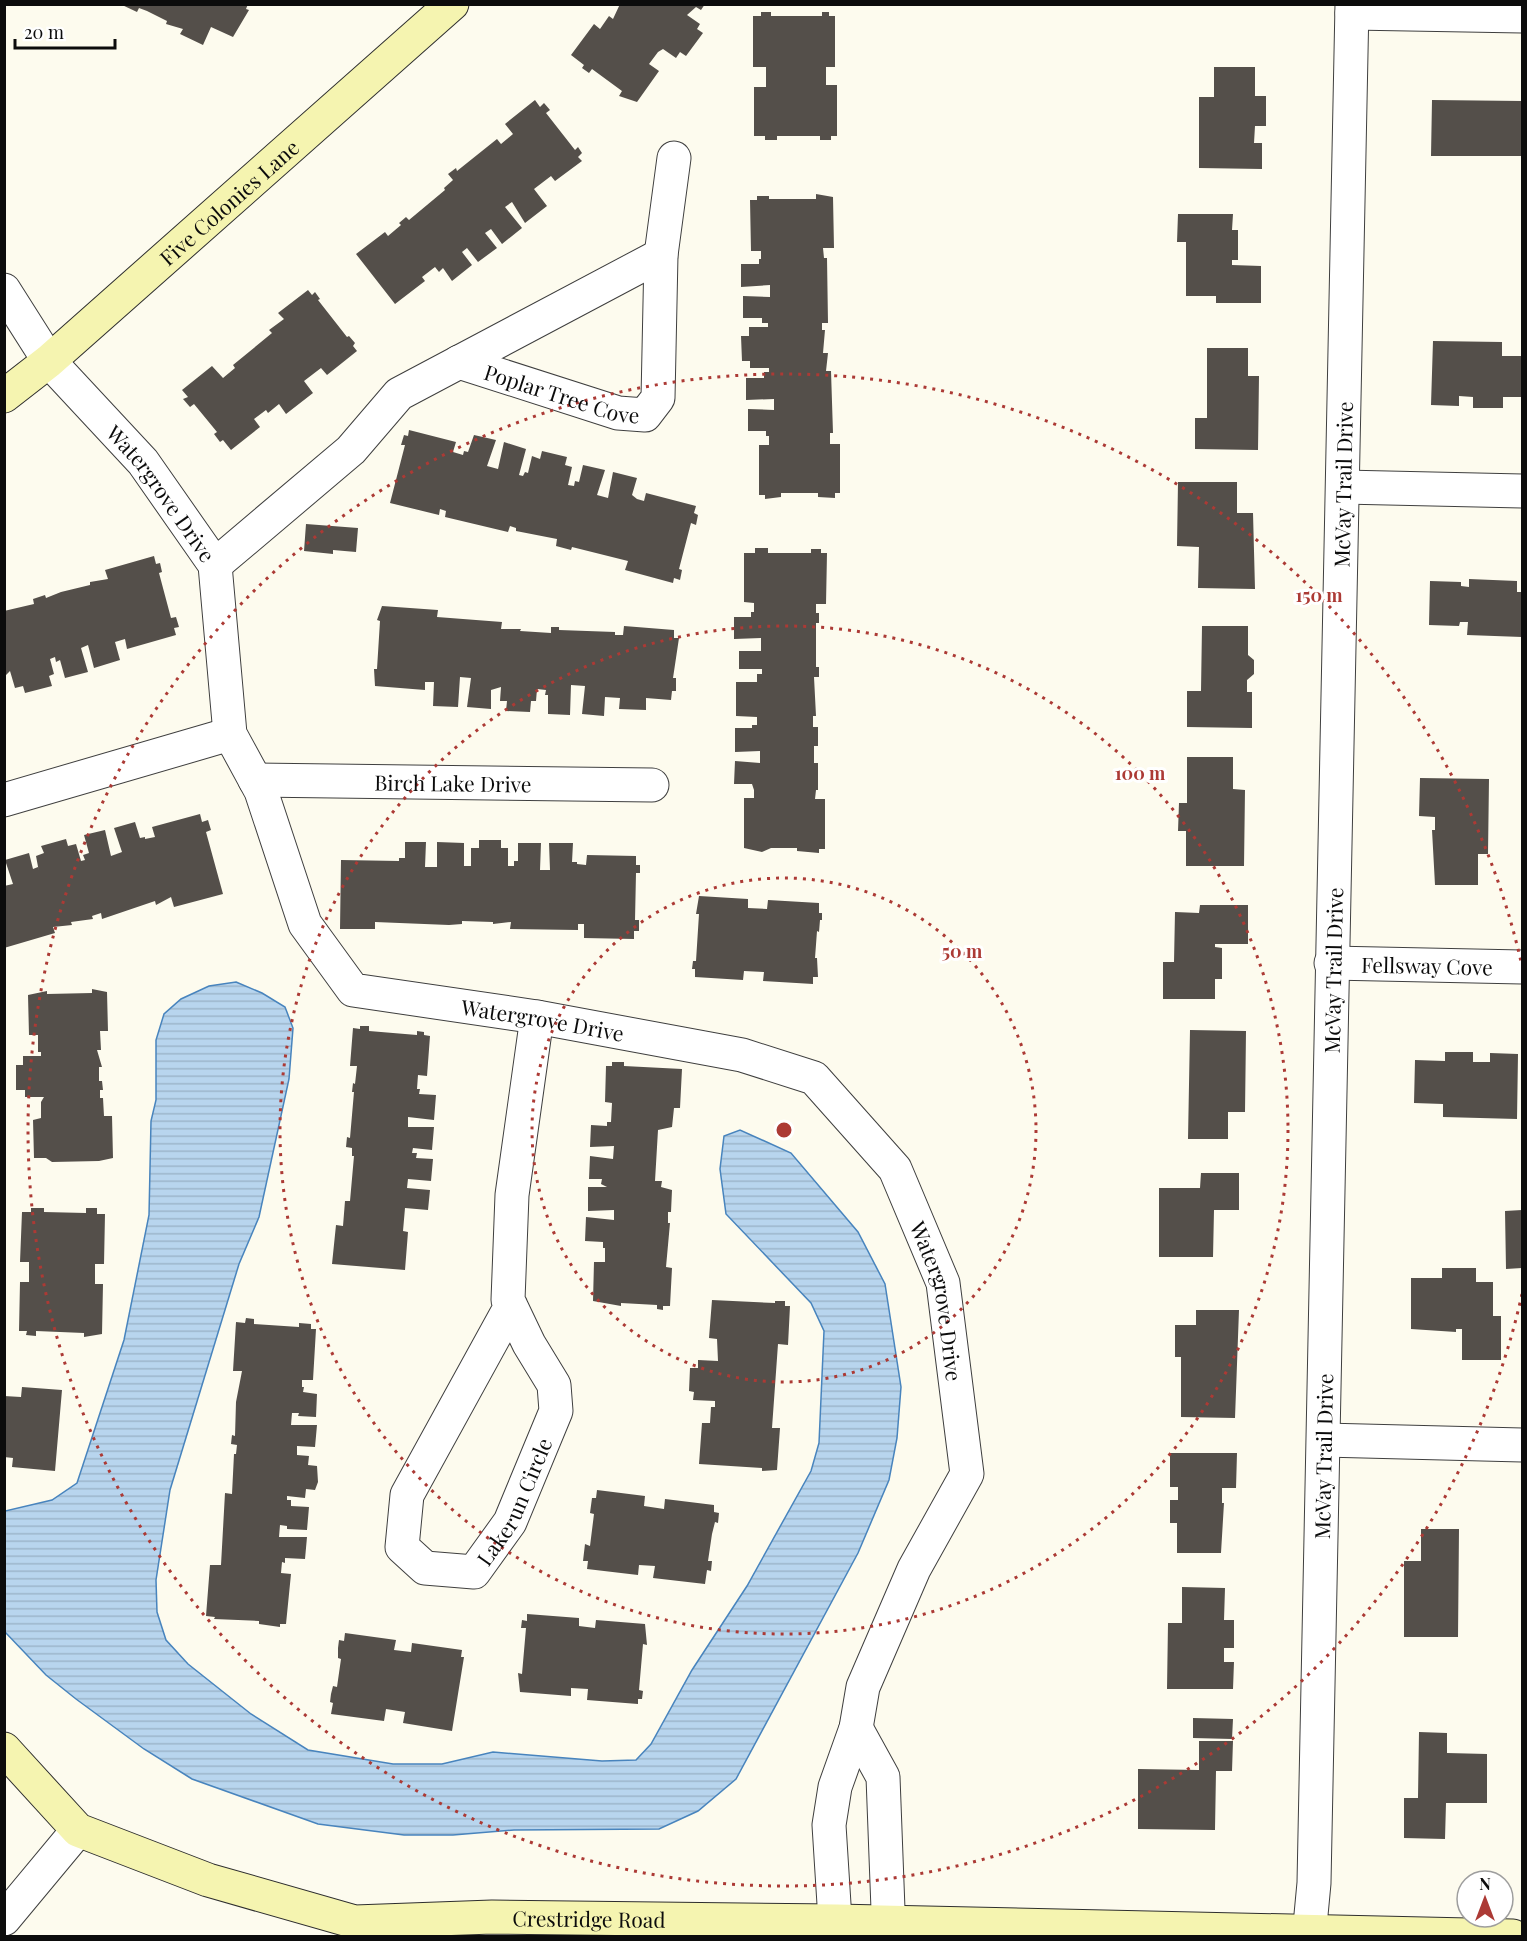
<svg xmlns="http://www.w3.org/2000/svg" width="1527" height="1941" font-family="'Playfair Display',serif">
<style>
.water{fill:url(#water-rules);stroke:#4884bd;stroke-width:1.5}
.building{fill:#544f4a}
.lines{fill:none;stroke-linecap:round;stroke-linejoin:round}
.street-casing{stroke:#3f3f3f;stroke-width:35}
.secondary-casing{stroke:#2e2e2e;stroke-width:35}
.street{stroke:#fff;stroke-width:33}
.secondary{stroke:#f5f4b0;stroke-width:33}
.ring{fill:none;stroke:#ac3a35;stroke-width:3;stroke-dasharray:3 6}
.labels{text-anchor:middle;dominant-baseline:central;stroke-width:6;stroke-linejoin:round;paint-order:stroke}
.street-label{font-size:21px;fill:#0c0c0c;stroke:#fff}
.centre{fill:#ac3a35;stroke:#fff;stroke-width:3}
.ring-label{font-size:18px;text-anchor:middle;font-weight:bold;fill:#ac3a35;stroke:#fff;stroke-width:6;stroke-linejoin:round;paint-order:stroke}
</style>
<defs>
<pattern id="water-rules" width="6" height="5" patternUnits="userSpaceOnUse" patternTransform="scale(1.5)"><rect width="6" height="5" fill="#b8d5ee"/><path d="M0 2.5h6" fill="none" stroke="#9db6cb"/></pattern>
</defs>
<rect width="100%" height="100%" fill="#fdfbee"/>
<path class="water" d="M236,982L262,993L285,1007L293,1028L289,1079L259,1217L239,1264L170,1490L156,1580L157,1612L166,1640L188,1664L251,1714L308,1750L393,1764H442L493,1752L602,1761L636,1760L651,1744L692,1670L747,1586L811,1471L819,1443L824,1331L811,1303L726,1214L720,1169L724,1136L740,1130L791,1153L858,1232L885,1284L901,1387L897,1438L889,1480L858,1553L736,1779L698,1811L659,1829L514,1830L453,1835H404L318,1824L192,1779L144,1749L76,1699L46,1675L5,1632V1511L52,1500L77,1483L124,1340L149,1215L151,1121L156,1100V1040L164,1014L181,999L209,986Z"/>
<path class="building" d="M120,4H248L246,9L249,10L233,37L211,27L203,45L180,34L183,29L166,24L167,21L147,11L139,8L137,12Z
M620,4H705L701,10L696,7L687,15L700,24L697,29L703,33L686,56L680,52L676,58L663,49L658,52L649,64L659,71L637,102L619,96L622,91L592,69L589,73L582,68L584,65L571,55L594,24L600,29L609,16L613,19Z
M761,12H771V16H822V12H829V16H835V67H826V85H837V136H831V140H820V136H777V140H765V136H754V87H766V67H753V16H761Z
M1214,67H1255V96H1266V126H1255L1254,143H1262V169L1199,168V97H1214Z
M535,100L540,107L544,103L550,110L546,113L575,150L578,147L582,153L578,157L582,161L555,181L551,176L534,189L547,206L525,223L512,202L505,207L522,228L502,244L491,229L485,233L497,248L478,262L467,248L462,252L472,265L452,281L443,268L439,272L435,267L422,277L425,281L395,304L356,254L385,232L388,236L401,225L399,223L406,217L409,220L445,190L444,188L453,180L448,174L456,168L457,171L497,139L501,144L513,134L505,124Z
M1432,100L1522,101V156H1431Z
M816,194L833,197L834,248H823L824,258H827L828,323H822V330H825L823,353H828L826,371H831L833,433H830V444H840V493H835V498L818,497V493H781V497L765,499V495H759V445H769V436H766V431H748V409L774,410V399L746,400V378H764V372H769V368H750V361H742L741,336H749V327H768V323H762V318H743V296L770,297V285L741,287V264H759V259H761V251H751L750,200H757V196H769V199H816Z
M1178,214H1233L1232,230H1238V260H1232V265L1261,266V303H1216V296H1186V242H1177Z
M308,290L312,295L315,292L320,299L318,300L347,337L349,336L355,343L353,346L357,351L327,375L321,368L304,381L313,393L286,414L279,404L268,413L266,410L254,419L260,427L231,450L223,440L220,442L214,434L217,432L194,404L190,407L183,399L188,397L182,390L212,366L223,378L235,368L233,365L272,333L269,330L284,319L278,313Z
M1433,341L1502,342V356H1522V397H1503V408H1473V397L1459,396V406L1431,405Z
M1207,348H1248V376H1259L1258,450L1195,449V418H1207Z
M409,430L456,442L453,452L463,455L464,451L468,452L474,435L496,440L487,466L498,469L504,442L526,449L519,475L523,476L525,472L528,473L532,456L540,459L542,451L567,457L565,465L572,467L568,485L574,486L575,481L579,482L583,465L605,470L597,495L608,498L613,472L637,478L632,495L637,499L644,501L646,493L696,506L694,513L698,515L696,525L691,523L679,569L682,570L680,580L674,578L673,583L625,570L628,561L572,547L571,550L556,546L557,539L516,531V528L510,526L508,532L445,517L446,511L440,509L439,515L390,503L405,445H401L404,435L408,436Z
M1178,482H1237V513H1253L1255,589L1198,588L1199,547L1177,546Z
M306,524L358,528L356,552L333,550V554L304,551Z
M755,548H768V553H811V549H821V553H827L826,604H816V613H819V623H816V667H819V677H814L816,716H813V727H818V746H814V763H818V790H816L815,799H825V849H819V853L797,851V848H771L762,852L744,848V798H754V790L752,784H734L735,761L760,763V751L735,752V728H752V725H757V717L736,716V682H757V674H762V669H739V651H761V638L734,639V617H751V612H754V603L744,602V553H755Z
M154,556L156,564L160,563L162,572L159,573L171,618L176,617L179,627L174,628L176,635L127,649L125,639L115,642L120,660L94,668L88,645L81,648L88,672L65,678L60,660L56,662L55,657L50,659L54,674L49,676L52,686L25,693L23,686L15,688L10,671L4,677V611L34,604L33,599L45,595L46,598L61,592L90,585V582L108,579L105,570Z
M1469,579L1517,581V592H1522V637L1467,635L1468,622H1460L1459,626L1429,625L1430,581L1461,582V586L1469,587Z
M382,606L438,610L437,617L502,622L501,629H521L520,631L551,633V627H559V630L615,632V635H623L624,626L674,630V638H679L673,678H676V691H672L671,700L646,698V710L619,709L620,698L605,697L604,716L582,714L585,686L571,685L570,715L548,714V695H545L546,690L537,689L536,701H531L530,712L506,711L507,701H500L501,687L491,690V709L467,707L471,678L460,677L458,707L433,706L434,682H425V690L375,686L374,669H377L380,621L377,620Z
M1202,626H1248V655L1254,660V674L1247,680V692H1252V728L1187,727V691H1201Z
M1187,757H1233V789L1245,790L1244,866H1186V831H1178L1179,803H1187Z
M1420,778L1489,779L1488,854H1478V885H1435L1432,830H1435V817L1419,816Z
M200,814L202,822L208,820L211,830L206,832L223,894L174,907L171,897L156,905L155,901L102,919L101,913L92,916L93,919L71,922L72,925L53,927L55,933L4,948V886L13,884L5,860L29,853L33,869L38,867L39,872L36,856L44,853L41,846L66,839L68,846L76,844L81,861L85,860L83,855L89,853L84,835L105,830L111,856L122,852L114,828L135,822L140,838L145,837V839L155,837L152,827Z
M479,840H501V848H508V866H514V861H518V843H541L540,870H550L549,843H573L572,862H577V864L586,865L587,855L636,856V865H640V873H636L635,920H639V931H634V939L584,938V924H578V930L510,929L511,922L493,924V922L462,921V924L449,925L375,922V929H340L341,860L399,861V858H405V842H426L425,867H437V842L464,843V866H471V848H479Z
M699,896L748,899V908L767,909L768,900L819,903V913H822V920H820L819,932L817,931L815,958H817L818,977H813V984L763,981L764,972L744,971L743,980L695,977V969H692L693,961H696L699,914H696Z
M1200,905H1248V944H1215V947L1222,948V979H1215V999H1163V962H1174L1175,912L1199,913Z
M92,989L107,992L108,1031H100L101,1050H97L102,1067H99V1081H102L103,1090H100V1098H103L104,1116H112L113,1158L99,1161L52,1162L46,1158H34L33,1120L41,1118V1102L44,1097H25V1090H16V1065H23V1056H41V1052H38V1035H29L28,995L47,991V994L92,993Z
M360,1026H369V1031L417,1035V1031L424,1032V1035L430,1036L427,1076L418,1075L417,1089H420L419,1094L436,1095L434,1120L408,1117V1127H434L432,1150L413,1148L412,1153H417L416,1158L433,1159L431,1181L408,1179L407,1188L430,1190L428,1210L405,1208L403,1231L408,1232L405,1270L332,1264L336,1225L343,1226L345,1201H350L354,1156H352V1148L346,1147L347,1137L350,1138L354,1092H352L353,1083L355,1084L357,1066H350L353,1028L360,1029Z
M1190,1030L1246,1031L1245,1112H1228V1139H1188Z
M1445,1052H1473V1062H1490V1053L1518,1054L1517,1119L1443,1117V1104L1414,1103L1415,1060L1445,1061Z
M612,1062H624V1066L682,1069L680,1108H674L672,1127L658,1130L655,1181H662L661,1187L672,1190L671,1212H668V1223H670L666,1267L672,1268L670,1306H663V1310L657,1309V1305L621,1303V1306L593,1301L594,1262H605V1248H603V1242L585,1241L586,1217L614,1220V1210L588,1211V1187H607L601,1184L602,1179H589L590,1156L613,1159L614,1146L590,1147L591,1125L607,1126V1122H611L612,1103L605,1102L606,1066H612Z
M1201,1173H1239V1210H1214L1213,1257H1159V1188H1200Z
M31,1208H44V1212L86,1213V1208H97V1214H105L104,1264H95V1284H103L102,1334L84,1337V1333L36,1331V1336L26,1335L27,1331H19L20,1282H29V1262H20L22,1212H31Z
M1522,1210V1268L1506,1269L1505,1211Z
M1442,1268H1476V1282H1493V1316H1501V1360H1462V1329H1456V1332L1411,1329V1278H1442Z
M712,1300L775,1303V1301H785V1306H790L788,1345L778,1344L772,1428H780L777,1470L762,1471V1468L699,1464L702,1423H710L711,1407H715V1401L693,1400L694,1392L689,1391L690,1368H698V1360L718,1361L717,1339L709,1338Z
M1196,1310H1239L1235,1418L1181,1417V1357H1175V1325H1196Z
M246,1318L254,1319V1324L299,1327V1323L311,1324V1329H316L313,1380H302V1387H304L303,1392L317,1394L316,1417L298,1416L299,1413H292L291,1425H317L315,1447L297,1446V1455L309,1456L308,1465L317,1466L318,1482L315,1490L306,1489L305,1498L287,1496V1500H291V1506L309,1507L307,1530L287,1529V1526L280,1525L279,1537H307L305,1559L285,1558V1563L282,1562L281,1573L291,1574L286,1624H280V1627L259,1624V1621L214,1619L215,1617L206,1616L210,1565H221L225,1493L232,1494L234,1454H236L237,1445L231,1444L232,1435L235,1436L236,1402L242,1371H233L236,1322L245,1323Z
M22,1387L62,1390L55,1471L12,1467L13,1458L4,1457V1396L21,1397Z
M1170,1453H1237L1236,1488H1222V1503H1224L1221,1553H1177V1523H1170V1500H1178V1487H1170Z
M597,1490L645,1496L644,1506L664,1509L665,1499L714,1505V1512L719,1513L718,1523L715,1522L712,1534L708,1561H712L711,1571L707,1570L705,1584L653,1578L655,1566L639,1565L638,1575L587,1569L588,1561H583L585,1544L590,1546L594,1514L590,1513L592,1498H596Z
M1421,1529H1459L1458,1637H1404V1561H1421Z
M1182,1587L1225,1588L1224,1620H1234V1648H1224V1662H1234L1233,1689H1167L1168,1623H1182Z
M527,1614L579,1618V1626L595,1628L596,1620L645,1624L647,1645L643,1644L639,1690L643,1691L642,1699H638V1704L587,1700L588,1689L571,1688V1696L520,1692L518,1673L522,1674L526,1628H521L522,1620L527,1621Z
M345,1633L396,1640L394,1650L411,1652L412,1643L462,1650L461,1657H464L452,1731L403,1723L405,1712L386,1709L384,1721L331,1714L333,1703L330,1702L331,1694L333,1686L337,1687L341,1659L338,1658V1648L339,1640L344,1641Z
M1193,1718L1233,1719L1232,1739L1193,1738Z
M1419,1732L1447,1733V1753L1487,1754V1803H1446L1445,1839L1404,1838V1798H1418Z
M1199,1741H1233L1232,1771H1216L1215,1830L1138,1829V1769L1199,1770Z"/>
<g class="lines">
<g class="street-casing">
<g id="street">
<path d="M1352,13L1522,16"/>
<path id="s1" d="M4,290L49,361L143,462L215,565L230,734L261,791L305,924L353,990L537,1017L742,1055L814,1078L895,1169L943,1283L967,1474L914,1569L863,1687L856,1728L835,1787L829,1825L836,1936"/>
<path id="s2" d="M459,362L618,413L645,415L658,398L661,255L674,158"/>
<path d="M1343,487L1522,491"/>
<path d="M215,565L351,450L399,394L661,255"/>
<path id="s3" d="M255,780L652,785"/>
<path d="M4,800L230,734"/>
<path id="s4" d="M1331,963L1522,967"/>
<path id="s5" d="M511,1306L407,1495L402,1547L425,1568L474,1572L510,1522L556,1411L554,1385L529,1344L508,1300L512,1195L537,1017"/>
<path d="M1324,1440L1522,1445"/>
<path d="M856,1728L883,1777L889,1936"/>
<path d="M4,1919L78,1830"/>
<path id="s6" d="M1309,1936L1314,1883L1352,4"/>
</g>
</g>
<g class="secondary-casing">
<g id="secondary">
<path id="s7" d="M4,396L49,361L452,4"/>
<path id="s8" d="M4,1749L78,1830L208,1880L355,1922L492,1917L836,1921L1513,1936"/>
</g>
</g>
<use href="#street" class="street"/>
<use href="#secondary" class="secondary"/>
</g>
<g class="ring">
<circle cx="784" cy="1130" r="252"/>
<circle cx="784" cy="1130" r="504"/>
<path d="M1522 1294A756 756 0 1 1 1522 966"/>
</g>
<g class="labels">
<g class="street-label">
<text stroke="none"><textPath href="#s7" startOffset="297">Five Colonies Lane</textPath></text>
<text stroke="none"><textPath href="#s2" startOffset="108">Poplar Tree Cove</textPath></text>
<text stroke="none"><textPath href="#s6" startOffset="1452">McVay Trail Drive</textPath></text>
<text stroke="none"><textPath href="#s1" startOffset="258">Watergrove Drive</textPath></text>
<text stroke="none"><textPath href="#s3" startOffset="198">Birch Lake Drive</textPath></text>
<text stroke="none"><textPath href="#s4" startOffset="96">Fellsway Cove</textPath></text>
<text stroke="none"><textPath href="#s6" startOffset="966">McVay Trail Drive</textPath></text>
<text stroke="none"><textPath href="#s1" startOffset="996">Watergrove Drive</textPath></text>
<text stroke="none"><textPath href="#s1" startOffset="1536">Watergrove Drive</textPath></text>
<text stroke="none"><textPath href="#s6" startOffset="480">McVay Trail Drive</textPath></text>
<text stroke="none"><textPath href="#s5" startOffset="430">Lakerun Circle</textPath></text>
<text stroke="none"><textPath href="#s8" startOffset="636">Crestridge Road</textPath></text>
</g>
</g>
<circle cx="784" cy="1130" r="9" class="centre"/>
<g class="ring-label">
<text x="1319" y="602">150 m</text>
<text x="1140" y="780">100 m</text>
<text x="962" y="958">50 m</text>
</g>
<rect width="1527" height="1941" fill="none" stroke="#0c0c0c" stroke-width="12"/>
<g transform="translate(1485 1899)"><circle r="28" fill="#ffffff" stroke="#9e9e9e" stroke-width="1.5"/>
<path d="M0-4.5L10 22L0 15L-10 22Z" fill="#ac3a35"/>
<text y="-9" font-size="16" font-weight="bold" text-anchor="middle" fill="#0c0c0c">N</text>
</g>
<path d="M15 39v9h100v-9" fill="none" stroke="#0c0c0c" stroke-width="3"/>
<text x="24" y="39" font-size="18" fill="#0c0c0c" stroke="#ffffff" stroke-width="4.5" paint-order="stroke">20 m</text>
</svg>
